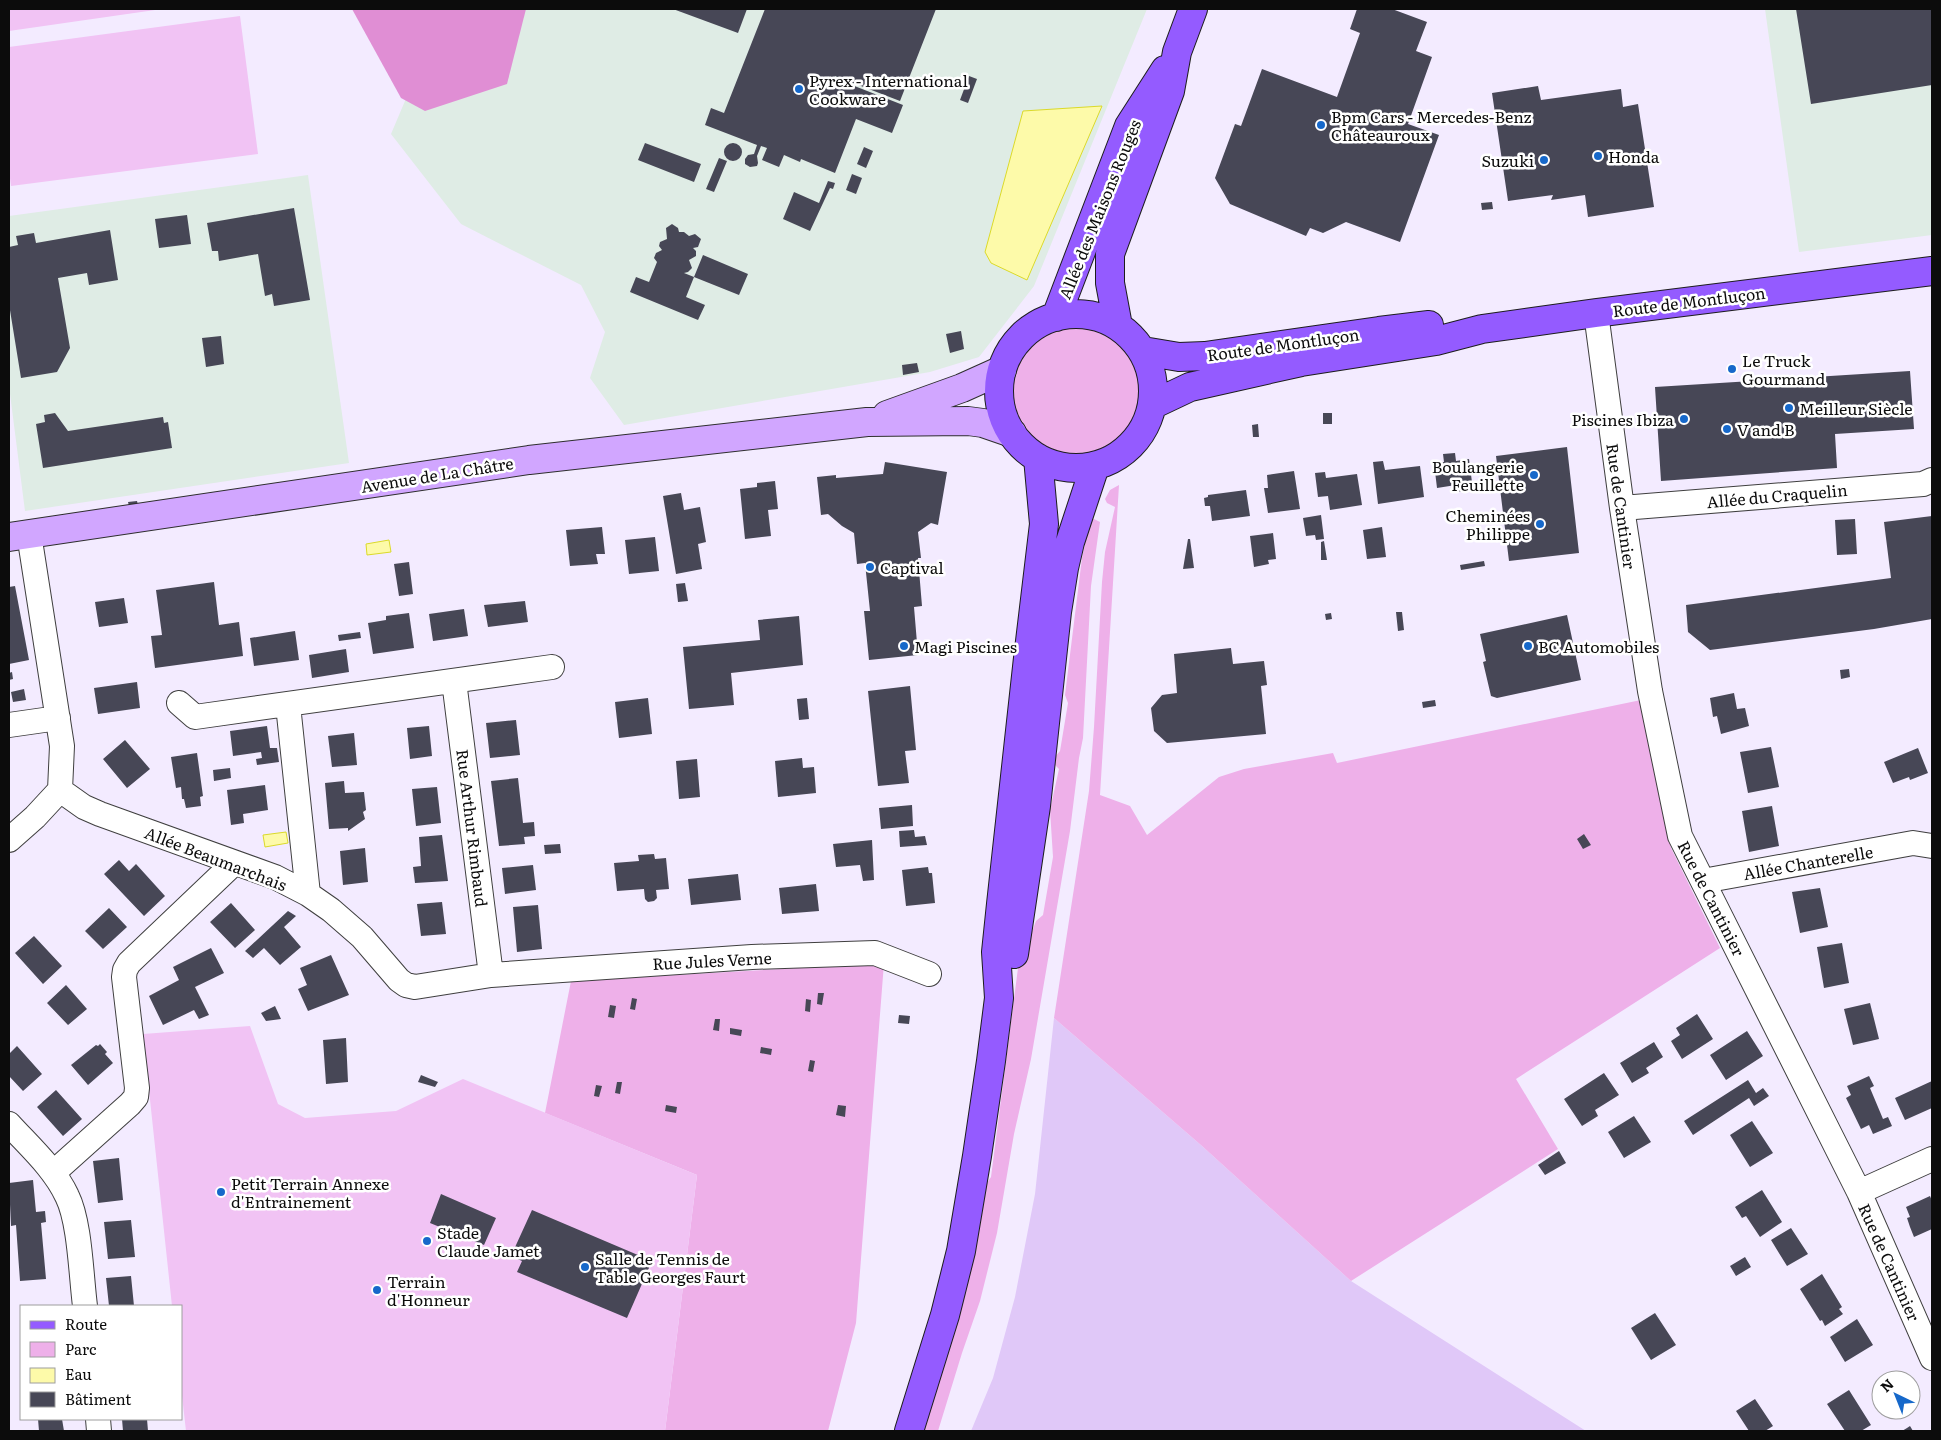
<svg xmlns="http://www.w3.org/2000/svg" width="1941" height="1440" font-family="Literata,serif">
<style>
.industrial{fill:#dfece5}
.farmland{fill:#e0c8f8}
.green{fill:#eeb0e9}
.forest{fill:#e08ed4}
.pitch{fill:#f1c3f4}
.water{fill:#fdfaa9;stroke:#dbda29}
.building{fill:#474756}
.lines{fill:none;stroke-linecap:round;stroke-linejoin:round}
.street-casing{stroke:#3f3f3f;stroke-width:26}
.secondary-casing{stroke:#2e2e2e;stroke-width:30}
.primary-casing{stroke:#1d1d1d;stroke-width:30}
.street{stroke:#fff;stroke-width:24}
.secondary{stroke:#d1a6ff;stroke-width:28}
.primary{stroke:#945bff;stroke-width:28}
.poi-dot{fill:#1668ca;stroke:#fff;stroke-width:2}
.labels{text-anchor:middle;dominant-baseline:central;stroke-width:5;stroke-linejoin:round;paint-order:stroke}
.poi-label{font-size:16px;fill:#0c0c0c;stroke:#fff;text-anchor:start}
.street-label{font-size:16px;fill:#0c0c0c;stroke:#fff}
</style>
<rect width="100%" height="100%" fill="#f3ebff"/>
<path class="industrial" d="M444,9H1147L1034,286L979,357L930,372L624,425L590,378L605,332L581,285L461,224L391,134Z
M1765,9H1932V235L1799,252Z
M308,175L349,463L25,511L9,386V216Z"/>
<path class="farmland" d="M1054,1018L1202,1146L1351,1281L1586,1431H971L993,1378L1015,1297L1035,1194Z"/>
<path class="green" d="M999 391a77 77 0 1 1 154 0a77 77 0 1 1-154 0Z
M1119,485L1100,795L1130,806L1147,835L1219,777L1244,769L1333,753L1337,763L1641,700L1671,848L1720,948L1516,1079L1558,1149L1351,1281L1202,1146L1054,1018L1089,791L1094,727L1102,582L1105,552L1115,507L1107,503L1105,499L1110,490Z
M1090,517L1100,522L1091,586L1083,738L1079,758L1070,831L1031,1059L1014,1134L997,1233L980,1301L962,1353L938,1431H921L958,1319L980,1226L987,1183L991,1177L1018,968L1036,921L1043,915L1053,857L1050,810L1059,769L1055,765V757L1060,751L1068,703L1065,695L1082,558Z
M884,963L856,1323L828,1431H665L697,1175L545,1113L571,981Z"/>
<path class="forest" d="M352,9H526L507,84L425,111L401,98Z"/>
<path class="pitch" d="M9,9H162L9,31Z
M240,16L258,154L11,186L9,171V47Z
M250,1026L278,1104L305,1118L396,1111L463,1079L697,1175L665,1431H186L181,1387V1306H172L143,1034Z"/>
<path class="water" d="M1102,106L1027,280L991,263L985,252L1023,111Z
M389,540L391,552L367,555L366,544Z
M286,832L288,843L265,847L263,835Z"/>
<path class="building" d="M673,9H747L738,33Z
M765,9H936L900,101L835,76L834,78L903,105L892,133L856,119L835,173L801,159L800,162L784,155L779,167L762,160L767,148L761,146L757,156L758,163L757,166L750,167L745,164V159L748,155L754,154L757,145L705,125L711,108L724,113Z
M1357,9H1392L1427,22L1416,51L1432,57L1408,124L1439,135L1400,242L1346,222L1323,233L1310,228L1306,236L1230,204L1215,178L1235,124L1241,126L1262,69L1337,97L1360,33L1350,29Z
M1796,9H1932V85L1811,104Z
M969,76L977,79L968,103L960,100Z
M1538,86L1541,100L1621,89L1623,107L1638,104L1654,207L1588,217L1585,195L1551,200L1553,195L1508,201L1492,93Z
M724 152a9 9 0 1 1 18 0a9 9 0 1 1-18 0Z
M645,143L701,164L694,182L638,160Z
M864,147L873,151L866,168L857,164Z
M719,158L727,161L714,192L706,189Z
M852,174L862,178L856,194L846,190Z
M828,181L835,183L833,189L830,188L810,231L783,219L794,192L819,203Z
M1492,202L1493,209L1482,210L1481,203Z
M294,208L310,300L274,306L272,294L265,296L258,254L219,261L218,251H212L207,223Z
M187,215L191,244L159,248L155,219Z
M672,224L678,228L679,232H684L689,236L695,234L701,239L698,247L693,248L696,251V256L689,260L692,268L688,272L684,273L694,277L686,297L705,305L698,320L630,292L636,277L649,282L657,262L654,258L656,253L662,250L659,246L660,242L667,239L666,228Z
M110,230L118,280L89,285L87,273L58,278L70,348L57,372L21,378L9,304V247L18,245L16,236L34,233L36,243Z
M703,255L748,274L739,295L694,277Z
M961,331L964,349L950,353L946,334Z
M221,336L224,364L206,367L202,338Z
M917,363L919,372L903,375L902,365Z
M1910,371L1914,429L1835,434L1837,468L1661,481L1655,387Z
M55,413L68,431L163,417L164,423L168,422L172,448L43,468L36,424L45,422L44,415Z
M1323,413H1332V424H1323Z
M1258,424L1259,437H1253L1252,425Z
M1567,447L1579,553L1509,561L1496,456Z
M1455,453L1456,461L1469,459L1473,490L1457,492L1456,485L1437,488L1434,463L1444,462L1443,454Z
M1383,461L1385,470L1420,466L1424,497L1378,504L1373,462Z
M885,462L947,472L938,525L931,523L918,532L921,558H918L922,606L914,607L918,655L869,660L864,611H870L865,563L857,564L854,533L842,526L828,514L821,515L817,477L836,475V478L883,474Z
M1294,471L1300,509L1268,513L1264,488H1268L1267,475Z
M1325,472L1326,478L1357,474L1362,505L1330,510L1328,496L1318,497L1315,473Z
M775,481L778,509L768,510L771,536L745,539L740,489L757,487V483Z
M1246,490L1250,516L1212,521L1210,506H1205L1204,498L1208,497V495Z
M681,493L684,510L700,507L706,542L698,544L702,569L676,574L663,496Z
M137,501L138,505L129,506L128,502Z
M1321,515L1324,539L1316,540L1315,535L1306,536L1303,518Z
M1932,516V619L1874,629L1710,650L1688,632L1686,605L1891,578L1884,522Z
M1855,519L1857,554L1837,555L1835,520Z
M602,527L605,554H596L598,564L570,566L566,530Z
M1382,527L1386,557L1367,559L1363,530Z
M1273,533L1276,559L1268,560L1269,564L1254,567L1250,536Z
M655,537L659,571L629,574L625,540Z
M1188,539H1190L1194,568L1183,569Z
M1324,541L1327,560H1321V542Z
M1484,561L1485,566L1461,570L1460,565Z
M409,562L413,594L399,596L394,564Z
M214,582L219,625L239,622L243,656L155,668L151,636L162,635L156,590Z
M685,583L688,601L678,602L676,584Z
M15,586L29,660L9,664V587Z
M124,598L128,623L99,627L95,602Z
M525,601L528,622L488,627L484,605Z
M464,609L468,636L433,641L429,614Z
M1396,612H1402L1404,630L1398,631Z
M409,613L414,648L373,654L368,623L386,620V616Z
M1331,613L1332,619L1326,620L1325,614Z
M1567,615L1581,680L1497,698L1491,696L1483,662L1486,661L1480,634Z
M799,616L803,665L731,673L734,705L689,709L683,647L760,640L758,620Z
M295,631L299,660L254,666L250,638Z
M360,632L361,638L339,641L338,635Z
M1231,648L1233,664L1264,661L1267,685L1261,686L1266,734L1167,743L1154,731L1151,708L1162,695L1177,693L1174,654Z
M346,649L349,672L312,678L309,655Z
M1849,669L1850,677L1841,679L1840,670Z
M12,672L13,679L9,680V673Z
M137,682L140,708L98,714L94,688Z
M910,686L916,750L905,751L909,783L878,786L868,691Z
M24,689L26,700L13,702L11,692Z
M1734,693L1737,709L1745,708L1749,726L1721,734L1717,716L1713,717L1710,698Z
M648,698L652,734L619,738L615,702Z
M807,698L809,719L799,720L797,699Z
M1435,700L1436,706L1423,708L1422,702Z
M516,720L520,755L490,758L486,723Z
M267,726L270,748H277L279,762L257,765L256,759L262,758L261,752L233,756L230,731Z
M429,726L432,756L410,759L407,728Z
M354,733L357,765L332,767L328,736Z
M125,740L150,769L127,788L103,759Z
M1771,747L1779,787L1748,793L1740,752Z
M1918,748L1928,773L1910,780L1909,777L1893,783L1884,762Z
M197,753L203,796L200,797L201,806L186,808L184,799H182L181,787L176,788L171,757Z
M802,758L803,768L814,767L816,793L778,797L775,761Z
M697,759L700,797L679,799L676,761Z
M230,768L231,778L214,781L213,770Z
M518,778L523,823L534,822L535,836L524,837L525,844L499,846L491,781Z
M344,781L345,793L364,792L366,810L363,812L365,819L348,831V828L329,829L325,783Z
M265,785L268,810L243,814L244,823L231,825L227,790Z
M437,787L441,823L416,826L412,789Z
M912,805L913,826L881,829L879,808Z
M1772,806L1779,846L1749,852L1742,811Z
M914,830L915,837L925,836L927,845L900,847L899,831Z
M1584,834L1591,845L1583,849L1577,839Z
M442,835L448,881L415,883L413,867L421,866L419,837Z
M872,840L874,880L863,881L860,865L836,867L833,844Z
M560,844L561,853L545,854L544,845Z
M365,848L368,882L343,885L340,851Z
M654,854L655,859L666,858L669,889L656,890L657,898L654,901L648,902L645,899L644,889L617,891L614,863L639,861L638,855Z
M119,860L129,871L136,864L165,896L144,916L104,874Z
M533,865L536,890L505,894L502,868Z
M928,867L929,873H932L935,903L906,906L902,870Z
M738,874L741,900L691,905L688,879Z
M816,884L819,911L782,914L779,888Z
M1820,888L1828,927L1800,933L1792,892Z
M442,902L446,934L421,936L417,904Z
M231,903L255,930L235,948L210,922Z
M538,905L542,949L517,952L513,907Z
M109,908L127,927L103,949L85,931Z
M288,911L296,916L284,927L301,947L280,965L264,948L253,958L245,951Z
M34,936L62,966L43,984L15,953Z
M1842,943L1849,983L1824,988L1817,947Z
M211,948L224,973L195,987L209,1015L199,1019L194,1010L163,1025L149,996L179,980L173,967Z
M331,955L349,995L308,1011L298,989L307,985L300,968Z
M66,985L87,1009L68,1025L47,1003Z
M818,993H824L822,1005L817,1004Z
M632,998L637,999L635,1010L630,1009Z
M806,999L811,1000L810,1012L805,1011Z
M1870,1003L1879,1039L1853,1045L1844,1009Z
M610,1005L616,1006L614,1018L608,1017Z
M275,1006L281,1019L266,1021L261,1013Z
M1697,1014L1713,1039L1682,1059L1671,1041L1680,1035L1676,1028Z
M899,1015L910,1016L909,1024L898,1023Z
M715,1019H720L719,1031L713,1030Z
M730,1028L742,1030L741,1036L730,1034Z
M1747,1031L1763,1056L1726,1080L1710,1055Z
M346,1038L348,1082L326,1084L323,1040Z
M1654,1042L1663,1057L1646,1068L1649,1073L1632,1083L1620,1063Z
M100,1044L107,1052L105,1054L113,1063L88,1085L71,1065L96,1045L98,1046Z
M17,1046L42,1074L23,1091L9,1076V1054Z
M761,1047L772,1049L771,1055L760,1053Z
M810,1060L815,1061L813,1072L808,1071Z
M1604,1073L1619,1095L1595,1110L1598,1116L1582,1126L1564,1099Z
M421,1075L438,1082L435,1087L418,1082Z
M1869,1076L1874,1086L1870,1088L1883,1119L1888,1117L1892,1126L1873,1134L1869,1125L1861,1129L1846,1098L1851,1095L1847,1086Z
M1748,1080L1756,1093L1763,1088L1769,1096L1754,1106L1749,1098L1693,1135L1684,1121Z
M1932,1081V1108L1905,1120L1895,1098Z
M617,1082H622L620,1094L615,1093Z
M596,1085L602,1086L599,1097L594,1096Z
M56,1090L82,1119L63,1136L37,1107Z
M666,1105L677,1107L676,1113L665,1111Z
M838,1105L846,1106L845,1117L836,1115Z
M1634,1116L1651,1142L1624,1158L1608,1132Z
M1752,1121L1773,1153L1750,1167L1730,1135Z
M1559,1151L1566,1163L1545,1175L1538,1165Z
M119,1158L123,1200L98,1203L93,1161Z
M33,1180L36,1212L45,1211L46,1222L41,1223L46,1279L20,1281L16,1225L11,1226L9,1183Z
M1762,1190L1782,1222L1760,1237L1746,1216L1742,1218L1735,1207Z
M441,1194L496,1218L484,1245L430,1223Z
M1930,1196L1932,1201V1229L1914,1237L1910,1227L1907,1218L1910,1217L1906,1207Z
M532,1210L652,1261L627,1318L517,1272L522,1261L511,1256Z
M131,1220L135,1257L108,1259L104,1222Z
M1791,1228L1808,1254L1787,1266L1771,1240Z
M1745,1257L1751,1267L1736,1276L1730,1266Z
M1822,1274L1842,1307L1839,1309L1843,1314L1825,1326L1822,1320L1820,1321L1800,1289Z
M131,1276L134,1306H109L106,1278Z
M1655,1313L1676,1345L1651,1360L1631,1328Z
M1857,1319L1873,1345L1845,1362L1830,1337Z
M1849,1390L1871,1425L1861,1431H1845L1827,1404Z
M1755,1399L1773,1426L1765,1431H1749L1736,1411Z
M38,1419H62L64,1431H39Z
M122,1419H147L148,1431H123Z
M1910,1426L1913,1431H1902L1907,1428Z"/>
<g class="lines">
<g class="street-casing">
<path id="street" d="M1596,313L1622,508L1650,691L1680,836L1859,1192L1932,1358
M1622,508L1923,484L1932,480
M454,681L491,975
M179,703L195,717L552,667
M288,705L308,894
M9,725L58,718
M60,790L84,807L100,814L275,877L308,894L331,910L362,937L399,980L406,985L415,987L491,975L752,957L875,953L929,974
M9,840L35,817L60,790L62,746L29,534
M1703,881L1913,843L1932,846
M9,1124C29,1146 54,1168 67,1196C80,1222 81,1275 85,1306
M53,1173L130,1104L136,1097L137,1088L124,977L125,970L129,963L234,863
M1859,1192L1932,1159
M98,1419L99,1431"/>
</g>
<g class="secondary-casing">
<path id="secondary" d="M887,415L962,388L1002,370
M9,537L529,460L867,422L968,421L983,423L1012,433"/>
</g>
<g class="primary-casing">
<path id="primary" d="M999 391a77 77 0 1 1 154 0a77 77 0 1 1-154 0Z
M1056,317L1129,126L1165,70
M1118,326L1110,283V254L1170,91L1177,52L1193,9
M1143,351L1179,357L1205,356L1379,331L1429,325
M1152,405L1190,387L1301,362L1436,341L1482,329L1596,313L1932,271
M1014,954L1036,806L1057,612L1064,568L1070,542L1095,466
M909,1431L945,1315L961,1251L977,1156L991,1061L999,998L996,952L1001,904L1028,658L1044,524L1038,458"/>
</g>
<use href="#street" class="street"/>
<use href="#secondary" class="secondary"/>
<use href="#primary" class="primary"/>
</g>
<g class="poi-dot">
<circle cx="799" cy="89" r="5"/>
<circle cx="1321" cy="125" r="5"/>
<circle cx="1598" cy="156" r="5"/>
<circle cx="1544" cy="160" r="5"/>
<circle cx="1732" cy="369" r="5"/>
<circle cx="1789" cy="408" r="5"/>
<circle cx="1684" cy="419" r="5"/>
<circle cx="1727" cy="429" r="5"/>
<circle cx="1534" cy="475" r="5"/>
<circle cx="1540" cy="524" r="5"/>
<circle cx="870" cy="567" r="5"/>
<circle cx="904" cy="646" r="5"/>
<circle cx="1528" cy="646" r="5"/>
<circle cx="221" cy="1192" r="5"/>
<circle cx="427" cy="1241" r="5"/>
<circle cx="585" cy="1267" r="5"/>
<circle cx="377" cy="1290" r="5"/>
</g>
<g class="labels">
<g class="poi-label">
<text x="809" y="80">Pyrex - International<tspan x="809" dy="18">Cookware</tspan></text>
<text x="1331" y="116">Bpm Cars - Mercedes-Benz<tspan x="1331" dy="18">Châteauroux</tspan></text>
<text x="1608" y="156">Honda</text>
<text x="1534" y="160" text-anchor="end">Suzuki</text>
<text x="1742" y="360">Le Truck<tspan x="1742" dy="18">Gourmand</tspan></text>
<text x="1799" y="408">Meilleur Siècle</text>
<text x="1674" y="419" text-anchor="end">Piscines Ibiza</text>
<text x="1737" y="429">V and B</text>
<text x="1524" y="466" text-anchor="end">Boulangerie<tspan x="1524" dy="18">Feuillette</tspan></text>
<text x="1530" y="515" text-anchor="end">Cheminées<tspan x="1530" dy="18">Philippe</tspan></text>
<text x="880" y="567">Captival</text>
<text x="914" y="646">Magi Piscines</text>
<text x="1538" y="646">BC Automobiles</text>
<text x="231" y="1183">Petit Terrain Annexe<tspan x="231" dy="18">d'Entrainement</tspan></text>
<text x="437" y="1232">Stade<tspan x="437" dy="18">Claude Jamet</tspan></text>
<text x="595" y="1258">Salle de Tennis de<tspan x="595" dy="18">Table Georges Faurt</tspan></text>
<text x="387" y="1281">Terrain<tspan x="387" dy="18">d'Honneur</tspan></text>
</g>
<g class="street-label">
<text transform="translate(1099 209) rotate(-68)">Allée des Maisons Rouges</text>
<text transform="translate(1689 301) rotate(-7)">Route de Montluçon</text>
<text transform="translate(1283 344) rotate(-8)">Route de Montluçon</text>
<text transform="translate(437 474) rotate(-9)">Avenue de La Châtre</text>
<text transform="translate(1777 495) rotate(-5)">Allée du Craquelin</text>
<text transform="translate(1622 506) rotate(82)">Rue de Cantinier</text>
<text transform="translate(473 828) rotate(83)">Rue Arthur Rimbaud</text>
<text transform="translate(216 858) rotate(21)">Allée Beaumarchais</text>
<text transform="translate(1808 862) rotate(-10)">Allée Chanterelle</text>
<text transform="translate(1712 898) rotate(63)">Rue de Cantinier</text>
<text transform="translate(712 960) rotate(-3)">Rue Jules Verne</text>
<text transform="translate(1890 1262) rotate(66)">Rue de Cantinier</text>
</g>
</g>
<rect width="1941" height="1440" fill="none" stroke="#0c0c0c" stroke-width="20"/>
<rect x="20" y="1305" width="162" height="115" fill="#ffffff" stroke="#9e9e9e"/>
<rect x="30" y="1321" width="25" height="8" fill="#945bff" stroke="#9e9e9e"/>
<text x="65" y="1330" font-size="15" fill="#0c0c0c">Route</text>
<rect x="30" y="1342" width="25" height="15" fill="#eeb0e9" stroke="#9e9e9e"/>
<text x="65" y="1355" font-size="15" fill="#0c0c0c">Parc</text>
<rect x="30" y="1368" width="25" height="15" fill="#fdfaa9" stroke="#9e9e9e"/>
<text x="65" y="1380" font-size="15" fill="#0c0c0c">Eau</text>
<rect x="30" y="1392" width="25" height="15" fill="#474756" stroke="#9e9e9e"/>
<text x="65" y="1405" font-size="15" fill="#0c0c0c">Bâtiment</text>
<g transform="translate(1896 1395) rotate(317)"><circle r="24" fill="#ffffff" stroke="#9e9e9e"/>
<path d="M0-4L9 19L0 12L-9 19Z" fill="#1668ca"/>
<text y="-8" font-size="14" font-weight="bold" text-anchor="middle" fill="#0c0c0c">N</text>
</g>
</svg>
